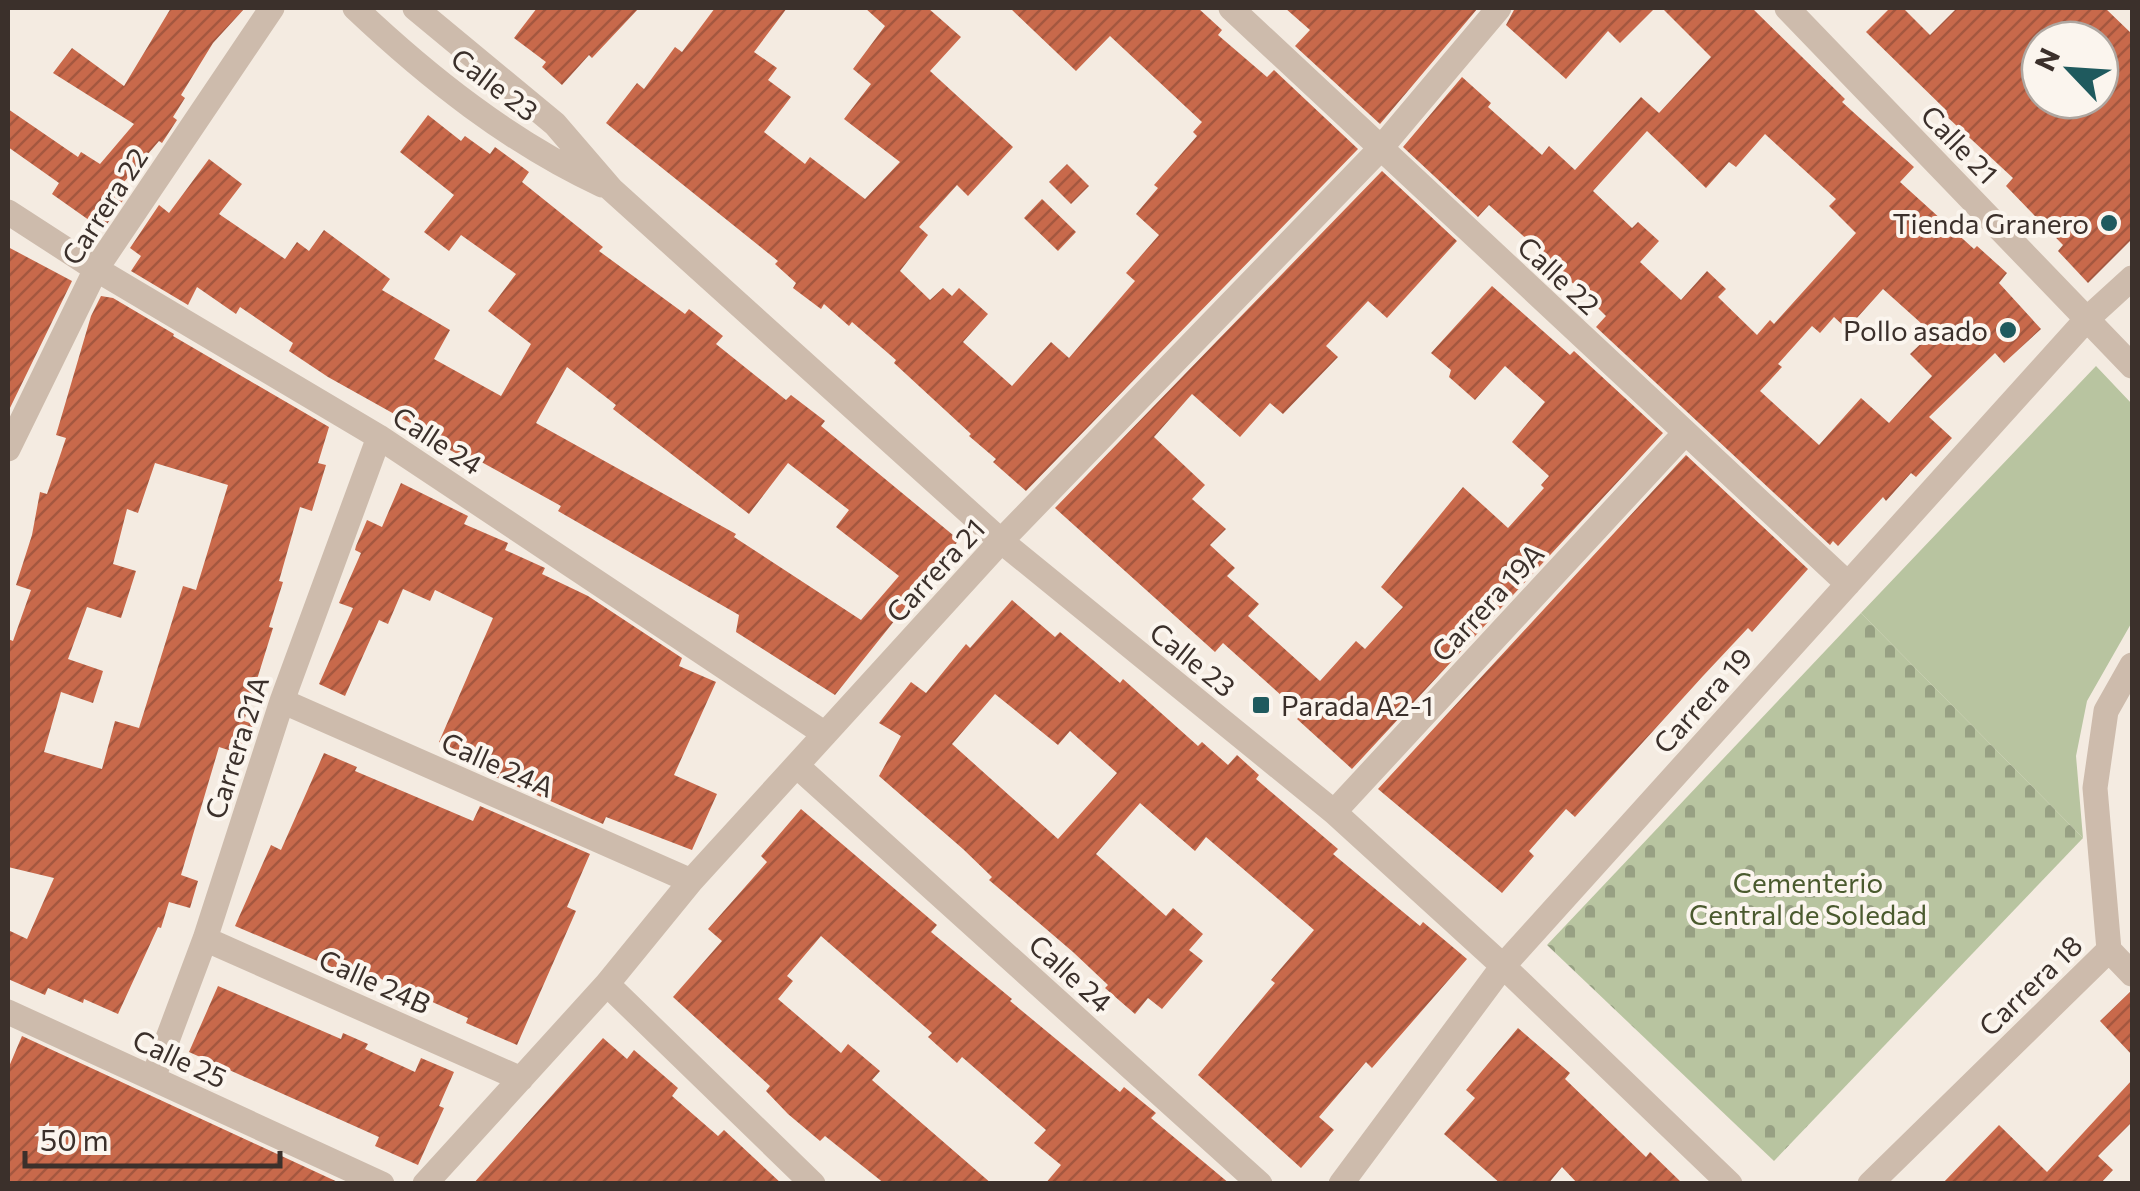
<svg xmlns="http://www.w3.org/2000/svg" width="2140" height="1191" font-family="Commissioner,sans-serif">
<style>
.green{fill:#b8c4a0}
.cemetery{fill:url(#cemetery-stones)}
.building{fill:url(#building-hatch);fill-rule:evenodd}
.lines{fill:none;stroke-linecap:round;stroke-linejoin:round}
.minor{stroke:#cdbbac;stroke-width:25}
.poi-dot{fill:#1f5a5e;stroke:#fbf5ee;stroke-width:4}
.labels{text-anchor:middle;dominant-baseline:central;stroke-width:8;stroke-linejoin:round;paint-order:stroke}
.street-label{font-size:28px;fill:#3b302b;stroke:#fbf5ee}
.poi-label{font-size:28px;fill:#3b302b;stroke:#fbf5ee;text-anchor:end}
.park-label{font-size:28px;fill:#4a5a2e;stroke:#fbf5ee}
</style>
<defs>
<pattern id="cemetery-stones" width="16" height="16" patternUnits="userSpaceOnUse" patternTransform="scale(2.5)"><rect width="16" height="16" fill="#b8c4a0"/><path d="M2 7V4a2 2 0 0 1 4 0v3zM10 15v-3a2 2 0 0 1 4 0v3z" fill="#97a083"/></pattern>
<pattern id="building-hatch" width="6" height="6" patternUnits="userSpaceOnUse" patternTransform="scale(2.5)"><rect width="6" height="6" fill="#c8694b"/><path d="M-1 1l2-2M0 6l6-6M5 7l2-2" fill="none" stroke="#a4573f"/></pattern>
</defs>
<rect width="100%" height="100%" fill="#f4ebe1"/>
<path class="green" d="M2096,366L2132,404V622L2087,701L2076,756L2083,838L1861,613Z"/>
<path class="cemetery" d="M1861,613L2083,838L1774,1161L1547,945Z"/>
<path class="building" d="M171,8H245L213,43L181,95L185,98L173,117L177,120L162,143L159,141L124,182L132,187L103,230L52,194L59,183L8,147V109L78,157L81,152L100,164L134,124L53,73L72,48L124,86Z
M537,8H639L592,58L589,55L562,85L542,67L546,62L514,38Z
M715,8H787L754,52L777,68L768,80L791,97L764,132L805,164L810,157L865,199L900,162L844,119L871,84L853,69L885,26L865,8H928L961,37L930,71L1013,147L968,196L957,185L919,227L928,235L900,271L930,300L943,288L952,296L959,288L988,314L963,342L1012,386L1051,342L1069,358L1135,281L1126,273L1159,235L1136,214L1158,188L1154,185L1197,136L1193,132L1202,122L1110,36L1076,71L1010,8H1198L1222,30L1218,35L1267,77L1274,70L1358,149L1026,491L993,462L996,459L969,436L971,434L894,363L896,360L852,322L849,326L824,304L821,309L793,288L796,283L775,264L778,261L606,123L637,83L644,89L675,47L682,52Z
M1285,8H1478L1380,124L1295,46L1310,30Z
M1515,8H1655L1620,43L1608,31L1566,79L1506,25Z
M1662,8H1752L1845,99L1842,102L1914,167L1900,182L1974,249L1977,246L2007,273L1999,283L2041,329L2004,363L1995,353L1929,417L1952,438L1916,477L1911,473L1886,501L1883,497L1838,546L1833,541L1830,545L1596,327L1606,316L1541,252L1489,205L1478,217L1403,147L1462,77L1491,103L1488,107L1542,155L1549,146L1575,170L1641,97L1659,113L1711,57ZM1647,131L1706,188L1729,162L1736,167L1765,134L1836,199L1829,206L1856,233L1774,324L1770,320L1757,335L1718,297L1726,289L1707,271L1681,300L1640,262L1659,241L1638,222L1632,228L1593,191ZM1883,289L1932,333L1910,354L1932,376L1889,423L1861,398L1819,445L1760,391L1782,367L1778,364L1812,326L1820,333L1834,317L1847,329Z
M1890,8H1903L1930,35L1957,8H2105L2132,34V239L2088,283L2058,251L2063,245L2006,186L2013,178L1944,114L1947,111L1866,32ZM2040,40H2100V100H2040Z
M428,115L461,141L465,136L490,154L495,147L529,172L522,182L603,247L599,251L685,314L689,309L723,336L716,344L786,400L791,395L825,421L821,426L959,540L835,695L736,632L739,615L558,511L561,506L465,453L463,457L437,443L439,439L328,377L289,351L293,343L240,307L236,314L197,287L188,305L131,271L141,256L130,248L159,205L169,213L209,159L242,184L219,214L285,259L297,242L309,251L324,230L390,279L382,290L450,330L434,359L501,396L531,344L488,311L516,274L461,235L449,251L424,232L454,195L400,152ZM567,367L616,405L613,409L749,514L788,463L849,510L836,527L899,576L861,620L734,537L736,534L536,423Z
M1067,164L1089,186L1071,204L1049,182Z
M1382,171L1457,241L1387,318L1368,301L1326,346L1338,357L1283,414L1270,403L1240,437L1192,394L1154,437L1205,485L1192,499L1226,529L1210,545L1235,568L1227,576L1259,604L1248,616L1320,681L1356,641L1365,649L1403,607L1381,587L1463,487L1508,528L1544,488L1541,485L1549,476L1512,442L1545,402L1505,366L1475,400L1449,377L1451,370L1431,353L1492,286L1570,355L1574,351L1663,433L1352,769L1297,719L1302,714L1223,643L1215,652L1055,508Z
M1042,199L1076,232L1058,251L1024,218Z
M8,247L72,281L8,412Z
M101,296L113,298L174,334L173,336L329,427L318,463L326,465L312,511L300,507L279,581L283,582L269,627L273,628L244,721L253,724L244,755L219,747L181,875L198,881L190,908L169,902L161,928L158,927L118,1014L84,999L83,1003L48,988L45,995L8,979V930L27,939L54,878L8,867V639L13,641L31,590L16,585L32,535L40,492L47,494L66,438L56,435L91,316ZM155,463L228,485L196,590L183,586L139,728L115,721L102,769L44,752L61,692L93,703L103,671L68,659L87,607L121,618L136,571L113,564L127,509L138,513Z
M1686,455L1808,569L1752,632L1748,628L1703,676L1575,817L1566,809L1529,851L1534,856L1502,893L1378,789Z
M401,483L468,516L464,524L508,543L505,550L545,568L542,574L588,596L682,658L679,666L716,682L674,775L717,794L692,850L606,817L603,824L493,776L496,768L439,742L493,618L435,590L430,601L403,589L388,624L379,620L345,696L319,684L353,608L339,603L361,553L355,550L356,546L367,520L382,527Z
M1012,600L1055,637L1060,632L1120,683L1123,679L1198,746L1202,742L1228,765L1237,755L1259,775L1256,779L1338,849L1333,854L1420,926L1423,922L1467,959L1372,1068L1366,1062L1319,1117L1334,1130L1301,1168L1198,1075L1275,983L1271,980L1314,930L1206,837L1195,851L1140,803L1096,854L1166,916L1173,908L1203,934L1189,950L1203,961L1162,1009L1148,998L1135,1014L1105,988L1108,985L1073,952L989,880L992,877L963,849L879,776L901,736L879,723L911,682L926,693L966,644L970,648ZM995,694L1058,745L1070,731L1117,773L1058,839L952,744Z
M324,753L357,767L355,771L473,821L480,806L590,854L567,907L576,911L517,1045L466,1023L468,1018L359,969L355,977L235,926L271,845L281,850Z
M801,809L937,925L931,932L1012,999L1010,1001L1120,1092L1124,1087L1156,1113L1151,1118L1230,1184H1045L1061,1165L1034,1143L1046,1130L962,1057L957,1063L928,1037L932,1033L821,936L787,976L793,981L778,999L841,1053L848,1044L880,1071L872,1080L992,1184H885L825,1136L820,1141L788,1114L766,1091L770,1086L673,997L722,941L708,929L767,862L761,856Z
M218,986L341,1039L343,1033L368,1044L365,1049L415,1072L421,1058L454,1072L439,1106L444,1108L418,1165L375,1146L379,1137L189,1052Z
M2132,990V1055L2100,1021Z
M1518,1028L1570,1073L1565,1079L1646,1157L1650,1152L1683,1184H1578L1562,1167L1548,1184H1501L1444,1134L1475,1098L1466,1090Z
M22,1036L342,1184H8V1069Z
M603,1038L627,1059L634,1050L678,1088L672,1096L718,1136L724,1130L782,1184H473Z
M2132,1080V1122L2098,1156L2113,1170L2100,1184H1942L1999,1125L2047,1172Z"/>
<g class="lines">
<path class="minor" d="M355,8C429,78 510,142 602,185
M415,8L555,124L611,189L1001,541L1334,812L1503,966L1730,1184
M1231,8L1848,584
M1787,8L2132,366
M8,212L96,269L379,437L825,734
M8,449L96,269L272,8
M282,701L691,881
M797,766L1260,1184
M1334,812L1685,433
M205,939L521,1079
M2109,950L2132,974
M607,984L813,1184
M8,1012L382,1184
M153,1078L205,939L282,701L379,437
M425,1184L607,984L691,881L1001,541L1380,149L1499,8
M1341,1184L1503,966L2087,319L2132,278
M1870,1184L2109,950L2095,788L2106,711L2132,665"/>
</g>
<g class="poi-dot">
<circle cx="2109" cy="223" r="10"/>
<circle cx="2008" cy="330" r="10"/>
<rect x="1251" y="695" width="20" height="20" rx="5"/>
</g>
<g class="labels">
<g class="street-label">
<text transform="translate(495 84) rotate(37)">Calle 23</text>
<text transform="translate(1960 144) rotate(46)">Calle 21</text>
<text transform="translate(104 206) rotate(-57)">Carrera 22</text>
<text transform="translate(1559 275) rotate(43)">Calle 22</text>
<text transform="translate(438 440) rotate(33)">Calle 24</text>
<text transform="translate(935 570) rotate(-47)">Carrera 21</text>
<text transform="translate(1487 602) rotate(-47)">Carrera 19A</text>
<text transform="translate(1193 659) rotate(39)">Calle 23</text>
<text transform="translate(1702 700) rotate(-48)">Carrera 19</text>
<text transform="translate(236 747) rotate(-72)">Carrera 21A</text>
<text transform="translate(498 764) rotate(24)">Calle 24A</text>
<text transform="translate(1071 973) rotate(42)">Calle 24</text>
<text transform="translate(375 981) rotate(24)">Calle 24B</text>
<text transform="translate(2030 985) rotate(-44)">Carrera 18</text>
<text transform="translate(180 1058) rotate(25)">Calle 25</text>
</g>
<g class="poi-label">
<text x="2089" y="223">Tienda Granero</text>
<text x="1988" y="330">Pollo asado</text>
<text x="1281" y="705" text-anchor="start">Parada A2-1</text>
</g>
<g class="park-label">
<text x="1808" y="882">Cementerio<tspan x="1808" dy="32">Central de Soledad</tspan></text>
</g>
</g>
<rect width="2140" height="1191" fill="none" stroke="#3b302b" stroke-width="20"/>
<g transform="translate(2070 70) rotate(295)"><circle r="48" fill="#fbf5ee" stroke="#aea6a0" stroke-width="2.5"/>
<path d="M0-8L18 38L0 25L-18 38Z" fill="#1f5a5e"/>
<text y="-15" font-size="28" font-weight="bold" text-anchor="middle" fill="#3b302b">N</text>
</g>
<path d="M25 1151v15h255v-15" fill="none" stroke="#3b302b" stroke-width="5"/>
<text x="40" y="1151" font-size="30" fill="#3b302b" stroke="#fbf5ee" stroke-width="8" paint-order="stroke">50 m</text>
</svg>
